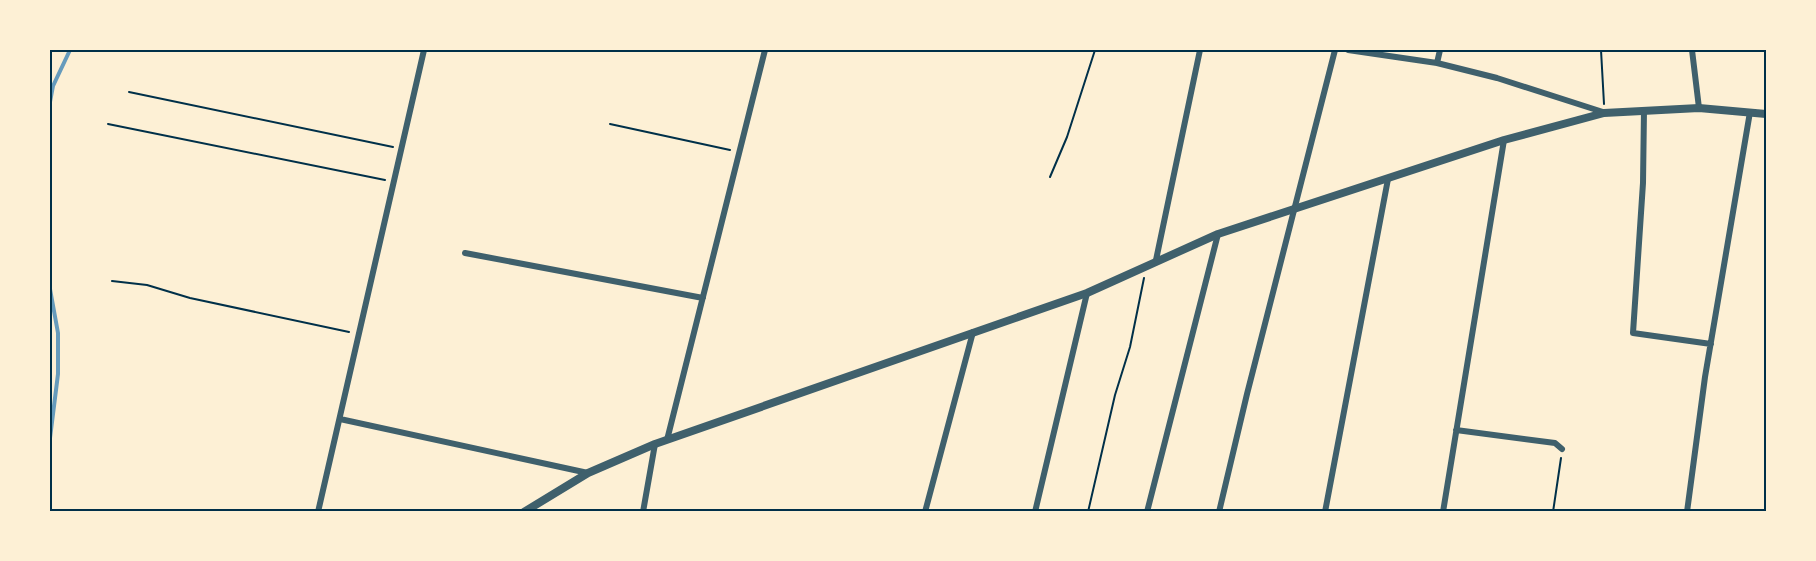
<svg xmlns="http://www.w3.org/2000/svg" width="1816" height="561" font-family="'PT Sans',sans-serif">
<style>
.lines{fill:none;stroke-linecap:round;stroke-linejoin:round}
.stream{stroke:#669bbc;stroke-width:4}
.path{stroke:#003049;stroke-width:2}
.minor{stroke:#3f606c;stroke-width:6}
.tertiary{stroke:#3f606c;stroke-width:8}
.neatline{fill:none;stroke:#003049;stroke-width:2}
</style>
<rect width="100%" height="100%" fill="#fdf0d5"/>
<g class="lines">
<path class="stream" d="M50,102L53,86L70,50
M50,289L58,333V374L50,438"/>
<path class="path" d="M1601,50L1604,104
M129,92L393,147
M108,124L385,180
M610,124L730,150
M1050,177L1067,137L1095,50
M112,281L147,285L190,298L349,332
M1088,512L1115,395L1130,347L1144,278
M1553,512L1561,458"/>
<path class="minor" d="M1348,50L1437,63L1497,78L1603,112
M1692,50L1699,108
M1437,63L1440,50
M1644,110L1643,183L1633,333L1711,344
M465,253L703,298
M1156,260L1200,50
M340,419L588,473
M1456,430L1555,443L1562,449
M667,440L765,50
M318,512L424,50
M643,512L655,444
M925,512L973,332
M1035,512L1087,293
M1147,512L1218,234
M1219,512L1247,394L1335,50
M1325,512L1388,179
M1443,512L1504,140
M1687,512L1705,377L1750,112"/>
<path class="tertiary" d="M524,512L588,473L655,444L1087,293L1218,234L1504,140L1604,113L1699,108L1766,114"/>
</g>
<rect width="1816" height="561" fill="none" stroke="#fdf0d5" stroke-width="102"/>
<rect x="51" y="51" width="1714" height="459" class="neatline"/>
</svg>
